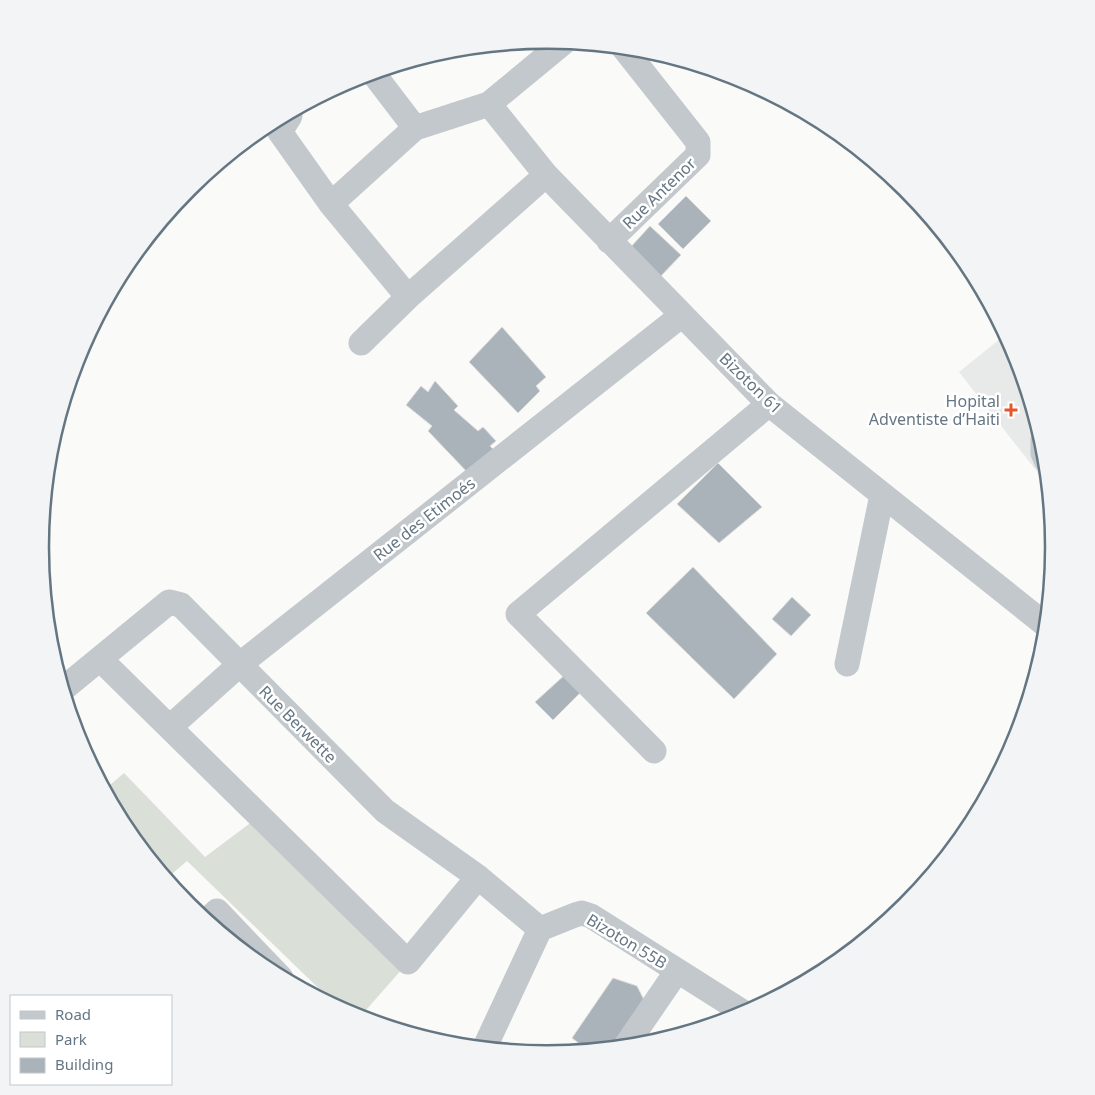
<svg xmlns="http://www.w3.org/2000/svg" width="1095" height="1095" font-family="'Noto Sans',sans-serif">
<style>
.built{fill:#e8e9e9}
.green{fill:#dadfd7}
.building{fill:#aab3b9;stroke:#dcdcda}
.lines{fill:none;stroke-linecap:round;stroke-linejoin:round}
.minor{stroke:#c3c8cc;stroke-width:25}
.poi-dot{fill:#e4572e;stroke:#fff;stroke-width:2}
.labels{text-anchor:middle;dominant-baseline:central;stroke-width:5;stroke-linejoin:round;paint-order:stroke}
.street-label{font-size:16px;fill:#657683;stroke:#fff}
.poi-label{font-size:16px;fill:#657683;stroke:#fff;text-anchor:end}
.rim{fill:none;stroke:#657683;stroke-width:2.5}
</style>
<rect width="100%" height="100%" fill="#fafaf8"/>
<path class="built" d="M1006,334L1016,354L1045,449L1049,487L959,372Z"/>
<path class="green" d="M124,773L205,857L257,818L403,968L359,1018L340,1009L187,861L166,879L125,829L104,790Z"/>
<path class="building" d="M686,196L711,221L683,249L658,224Z
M650,226L681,255L658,279L628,250Z
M502,327L546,377L536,386L540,391L518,413L469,362Z
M435,381L458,406L454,410L478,431L483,427L496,441L490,446L497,453L470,475L428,431L432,426L406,405L421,386L428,392Z
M718,463L762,507L719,543L677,504Z
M693,567L777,654L734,699L646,613Z
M792,597L811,615L791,636L772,619Z
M568,672L583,690L553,720L535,702Z
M613,978L637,986L646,1004L615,1048L589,1051L572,1038Z"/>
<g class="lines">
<path class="minor" d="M373,73L415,128
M489,104L546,175L769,404L1047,626
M288,114L290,116L280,132L331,204
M609,241L698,155V142L623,47
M408,297L331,204L415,128L489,104L564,42
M361,343L408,297L546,175
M1043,440V453L1046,460
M100,659L408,962L478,877
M847,664L882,495
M63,689L169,602L181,605L385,811L478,877L540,929
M170,727L239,665L682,315
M654,751L518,614L769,404
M206,921L217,911L281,978
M625,1047L677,971
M484,1049L540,929L575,915L582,913L591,916L746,1014"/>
</g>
<path class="poi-dot" d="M1008.5 402.5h5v5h5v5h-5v5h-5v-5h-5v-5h5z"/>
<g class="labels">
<g class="street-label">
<text transform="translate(659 193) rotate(-44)">Rue Antenor</text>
<text transform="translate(751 383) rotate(44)">Bizoton 61</text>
<text transform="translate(424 519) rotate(-38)">Rue des Etimoés</text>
<text transform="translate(298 724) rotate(45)">Rue Berwette</text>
<text transform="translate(627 941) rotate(31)">Bizoton 55B</text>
</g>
<g class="poi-label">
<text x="1000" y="401">Hopital<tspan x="1000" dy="18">Adventiste d’Haiti</tspan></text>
</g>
</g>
<path d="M0 0H1095V1095H0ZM49 547a498 498 0 1 1 996 0a498 498 0 1 1-996 0Z" fill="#f3f4f5" fill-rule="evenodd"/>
<path class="rim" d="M49 547a498 498 0 1 1 996 0a498 498 0 1 1-996 0Z"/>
<rect x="10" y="995" width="162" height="90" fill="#ffffff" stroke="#c1c8cd"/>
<rect x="20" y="1011" width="25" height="8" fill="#c3c8cc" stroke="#c1c8cd"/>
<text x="55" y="1020" font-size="15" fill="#657683">Road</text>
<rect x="20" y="1032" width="25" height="15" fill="#dadfd7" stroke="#c1c8cd"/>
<text x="55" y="1045" font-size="15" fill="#657683">Park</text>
<rect x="20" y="1058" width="25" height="15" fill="#aab3b9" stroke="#c1c8cd"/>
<text x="55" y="1070" font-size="15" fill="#657683">Building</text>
</svg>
